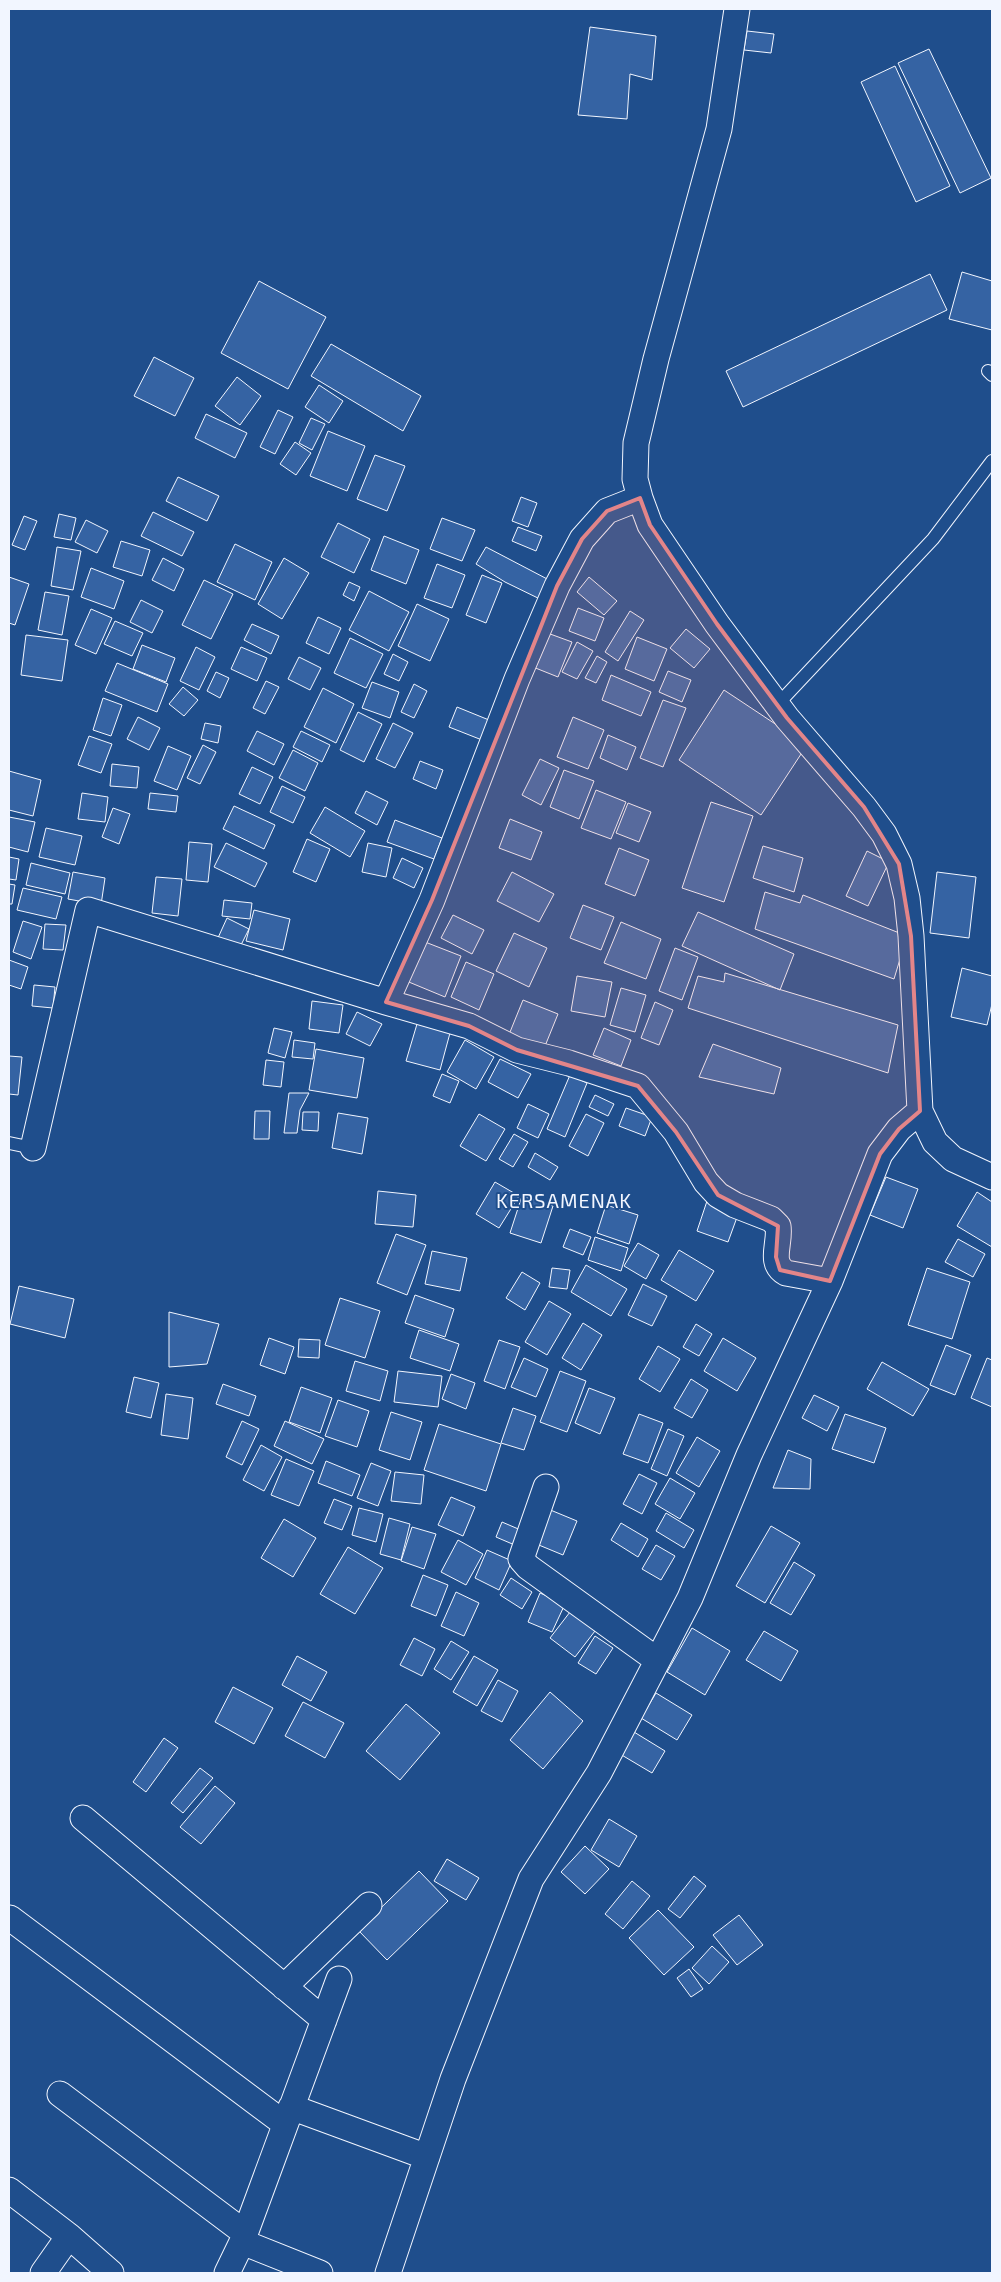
<svg xmlns="http://www.w3.org/2000/svg" width="1001" height="2282" font-family="'Exo 2',sans-serif">
<style>
.building{fill:#3563a3;stroke:#f2f6ff}
.lines{fill:none;stroke-linecap:round;stroke-linejoin:round}
.lane-casing{stroke:#f2f6ff;stroke-width:14}
.street-casing{stroke:#f2f6ff;stroke-width:27}
.lane{stroke:#1f4e8c;stroke-width:12}
.street{stroke:#1f4e8c;stroke-width:25}
.marked{fill:#e38589;fill-opacity:0.2;stroke:#e38589;stroke-width:4;stroke-linejoin:round}
.labels{text-anchor:middle;dominant-baseline:central;stroke-width:4;stroke-linejoin:round;paint-order:stroke}
.quarter-label{font-size:20px;letter-spacing:1px;fill:#f2f6ff;stroke:#1f4e8c}
</style>
<rect width="100%" height="100%" fill="#1f4e8c"/>
<path class="building" d="M590,27L656,36L652,80L630,74L627,119L578,115Z
M747,31L774,34L771,53L744,50Z
M929,49L991,178L960,193L898,63Z
M895,66L950,186L916,202L861,82Z
M962,272L992,281V330L949,319Z
M930,274L947,310L743,407L726,371Z
M259,281L326,317L288,389L221,353Z
M331,344L421,396L403,431L311,376Z
M154,357L194,378L175,416L134,396Z
M237,377L261,396L240,425L215,406Z
M319,385L343,401L329,423L305,407Z
M278,410L293,417L275,454L260,447Z
M206,414L247,433L235,458L195,438Z
M311,418L325,424L312,450L299,443Z
M328,431L365,446L347,491L310,476Z
M295,442L311,453L296,475L280,464Z
M375,455L405,466L387,511L357,499Z
M178,477L219,496L207,521L166,501Z
M521,497L537,503L528,527L512,521Z
M153,512L194,532L182,556L141,536Z
M59,514L76,518L71,540L54,537Z
M24,516L37,521L25,550L12,545Z
M442,518L475,530L462,561L430,549Z
M86,520L108,531L97,553L75,542Z
M338,523L370,539L354,573L321,557Z
M518,527L542,536L536,551L512,541Z
M384,536L419,550L406,584L371,570Z
M121,541L150,550L142,576L113,567Z
M235,544L272,562L255,600L217,582Z
M57,547L81,551L73,590L51,586Z
M486,547L551,581L544,601L505,582L476,564Z
M163,558L184,569L174,591L152,580Z
M284,558L309,573L282,619L258,604Z
M437,564L465,575L452,608L424,598Z
M91,568L124,581L114,609L81,597Z
M482,575L502,583L486,623L466,615Z
M9,577L29,584L15,625L9,623Z
M589,577L617,601L604,615L577,592Z
M204,580L233,594L211,639L182,625Z
M349,582L360,587L354,601L343,595Z
M369,591L409,612L389,651L349,630Z
M45,592L69,596L62,635L38,630Z
M141,600L163,611L152,633L130,622Z
M417,604L449,619L430,661L398,646Z
M578,608L604,618L595,641L569,631Z
M91,609L112,618L96,654L75,645Z
M630,611L644,620L618,661L605,652Z
M318,617L341,628L329,654L306,643Z
M115,621L143,633L132,656L104,644Z
M252,624L279,636L271,654L244,640Z
M686,629L710,649L694,668L670,648Z
M542,631L572,642L558,677L528,665Z
M26,635L68,640L62,681L21,675Z
M637,637L667,649L654,681L625,669Z
M350,638L383,654L366,688L334,673Z
M577,642L593,651L577,679L562,672Z
M142,645L175,658L166,682L133,669Z
M196,647L215,657L199,690L180,681Z
M241,647L267,658L257,681L231,669Z
M393,654L408,662L399,681L384,674Z
M597,656L607,662L596,683L585,678Z
M299,657L321,668L310,690L288,679Z
M117,663L168,684L157,712L105,691Z
M668,671L691,680L682,702L659,692Z
M216,672L229,678L220,698L207,691Z
M611,675L651,692L641,716L602,700Z
M266,681L279,687L265,714L253,708Z
M372,682L399,692L390,718L362,708Z
M414,684L427,691L414,718L401,712Z
M183,687L198,700L184,716L169,704Z
M323,688L354,704L336,743L304,727Z
M724,690L807,745L761,815L679,760Z
M103,698L122,705L111,736L93,730Z
M663,700L686,708L663,767L640,758Z
M457,707L489,720L482,740L449,727Z
M358,712L382,724L364,762L340,750Z
M138,717L160,728L149,750L127,739Z
M573,717L604,730L588,769L557,757Z
M205,723L221,726L218,743L201,739Z
M393,723L413,733L395,768L376,759Z
M257,731L284,744L274,765L247,751Z
M301,731L330,745L322,762L293,747Z
M608,735L636,747L627,770L600,758Z
M89,736L112,744L101,773L78,765Z
M203,745L216,752L200,784L187,778Z
M168,746L191,756L177,790L154,781Z
M293,750L318,763L305,791L279,778Z
M540,759L559,768L541,805L522,795Z
M420,761L443,770L436,789L413,779Z
M112,764L139,767L137,788L110,786Z
M252,767L273,777L260,804L239,794Z
M564,770L594,781L579,819L550,807Z
M9,771L41,780L33,816L9,810Z
M282,786L305,797L293,823L270,812Z
M596,790L626,802L611,839L581,828Z
M366,791L388,802L377,825L355,813Z
M82,793L108,797L105,822L78,819Z
M150,793L178,796L176,812L148,809Z
M711,802L753,816L724,902L682,888Z
M628,803L651,812L639,842L616,833Z
M234,806L275,825L264,849L223,829Z
M325,807L365,831L350,857L310,833Z
M113,808L130,814L119,844L102,837Z
M9,817L35,822L28,852L9,847Z
M510,819L542,832L531,860L499,848Z
M395,820L442,838L434,859L387,842Z
M46,828L82,836L75,865L39,857Z
M307,839L330,849L316,882L293,872Z
M189,842L212,844L208,882L186,880Z
M226,843L267,863L255,887L214,867Z
M368,843L392,848L386,877L362,872Z
M763,846L803,858L794,892L753,878Z
M619,848L649,860L635,896L605,884Z
M867,851L889,862L868,906L846,896Z
M9,857L19,859L16,880L9,879Z
M402,858L423,868L414,888L393,878Z
M31,863L70,873L65,894L26,885Z
M73,872L105,878L101,905L68,899Z
M512,872L554,894L539,922L497,901Z
M937,872L976,877L969,938L930,933Z
M156,877L182,879L178,916L152,913Z
M9,884L15,885L12,904H9Z
M23,888L62,897L56,919L17,910Z
M765,892L800,903L803,895L907,936L894,979L755,929Z
M224,900L252,903L250,919L222,916Z
M583,905L614,917L601,950L570,938Z
M254,910L290,919L283,950L246,941Z
M698,912L794,954L780,990L682,946Z
M453,915L484,930L472,954L441,938Z
M227,918L249,929L238,951L217,940Z
M23,921L42,927L31,959L13,952Z
M621,922L661,939L646,979L604,963Z
M45,924L66,925L63,950L43,949Z
M514,933L547,948L529,987L496,971Z
M420,940L461,956L445,997L404,980Z
M675,948L698,957L682,1000L659,991Z
M9,960L28,967L21,989L9,985Z
M466,962L494,974L479,1010L451,997Z
M962,968L992,976V1004L987,1025L951,1017Z
M725,973L898,1025L888,1073L688,1008L698,976L724,982Z
M577,976L612,982L605,1017L571,1011Z
M34,985L55,987L53,1008L32,1006Z
M621,988L646,995L635,1032L610,1025Z
M523,1000L558,1014L543,1051L508,1037Z
M312,1001L343,1005L339,1033L309,1029Z
M655,1002L673,1010L659,1045L641,1038Z
M357,1012L382,1024L370,1046L346,1034Z
M417,1024L450,1033L440,1070L406,1061Z
M274,1028L292,1032L285,1058L268,1053Z
M604,1028L631,1040L621,1066L593,1055Z
M294,1040L315,1043L313,1059L292,1057Z
M465,1040L494,1057L476,1089L447,1072Z
M713,1044L781,1068L774,1094L699,1077Z
M316,1049L364,1058L357,1098L309,1090Z
M9,1056L22,1057L18,1095L9,1094Z
M500,1059L531,1074L518,1098L488,1082Z
M266,1060L284,1062L281,1087L263,1085Z
M442,1074L459,1081L450,1103L433,1096Z
M570,1075L587,1083L565,1137L547,1129Z
M289,1093H309L300,1110L297,1133H284Z
M595,1095L614,1104L608,1116L589,1107Z
M528,1104L549,1114L538,1138L517,1128Z
M626,1108L652,1117L645,1136L619,1126Z
M255,1111H270L269,1139H254Z
M303,1112H319L318,1131L302,1130Z
M338,1113L368,1118L362,1154L332,1148Z
M479,1114L505,1129L486,1161L460,1146Z
M586,1114L604,1123L588,1156L569,1146Z
M514,1134L528,1142L513,1167L499,1159Z
M535,1153L558,1167L550,1180L528,1167Z
M886,1177L918,1189L903,1228L870,1215Z
M495,1182L519,1196L499,1228L476,1214Z
M378,1191L416,1195L413,1227L375,1224Z
M977,1192L992,1202V1247L957,1226Z
M522,1196L553,1206L541,1243L510,1233Z
M708,1198L740,1209L728,1242L697,1231Z
M606,1205L638,1215L629,1244L597,1233Z
M570,1229L591,1237L583,1255L563,1247Z
M396,1234L426,1245L407,1295L377,1283Z
M595,1237L628,1248L621,1271L588,1260Z
M958,1239L985,1254L973,1277L945,1262Z
M638,1243L659,1255L646,1279L624,1266Z
M679,1250L714,1271L696,1301L661,1280Z
M432,1251L467,1258L460,1291L425,1284Z
M586,1265L627,1289L611,1316L571,1292Z
M552,1268L570,1270L567,1289L549,1287Z
M927,1268L970,1282L952,1339L908,1325Z
M522,1272L540,1283L525,1310L506,1298Z
M643,1284L667,1296L652,1326L628,1315Z
M19,1286L74,1299L65,1338L10,1324Z
M415,1295L454,1309L445,1337L405,1323Z
M340,1298L380,1311L365,1358L325,1345Z
M549,1301L571,1314L547,1355L525,1342Z
M169,1312L219,1324L207,1364L169,1367Z
M583,1323L602,1335L581,1370L562,1358Z
M696,1324L712,1334L699,1356L683,1347Z
M419,1330L459,1344L450,1371L410,1358Z
M269,1338L294,1347L285,1374L260,1365Z
M723,1338L756,1358L737,1391L704,1371Z
M299,1339L320,1340L319,1358L298,1357Z
M499,1340L520,1347L505,1389L484,1381Z
M946,1345L971,1355L955,1395L930,1385Z
M658,1346L680,1359L660,1392L639,1379Z
M524,1358L548,1369L536,1397L511,1387Z
M987,1358L992,1360V1407L971,1398Z
M355,1361L388,1371L380,1401L346,1391Z
M882,1362L929,1389L913,1416L867,1389Z
M398,1371L442,1376L438,1407L394,1402Z
M560,1371L586,1381L567,1432L540,1422Z
M451,1374L475,1383L466,1409L442,1399Z
M134,1377L159,1383L151,1418L126,1412Z
M691,1379L708,1390L692,1418L674,1408Z
M223,1384L256,1396L249,1416L216,1404Z
M301,1387L332,1398L320,1433L289,1422Z
M589,1388L615,1398L600,1434L575,1423Z
M166,1394L193,1398L188,1439L161,1435Z
M814,1395L839,1407L827,1431L802,1418Z
M338,1400L369,1411L357,1447L325,1436Z
M513,1408L536,1416L524,1450L501,1443Z
M391,1412L422,1422L410,1460L379,1450Z
M639,1414L663,1423L648,1463L623,1454Z
M845,1414L886,1428L874,1463L832,1449Z
M242,1421L259,1429L242,1465L226,1457Z
M285,1421L324,1439L312,1464L274,1446Z
M439,1424L501,1444L486,1491L424,1470Z
M668,1429L684,1436L667,1476L651,1469Z
M697,1437L720,1451L699,1487L676,1473Z
M261,1445L282,1457L264,1491L243,1480Z
M788,1450L811,1459L810,1489L773,1488Z
M286,1459L314,1471L299,1506L271,1495Z
M326,1461L360,1475L352,1496L318,1483Z
M371,1463L391,1471L378,1506L357,1498Z
M395,1472L424,1475L421,1504L391,1501Z
M639,1474L657,1483L642,1514L623,1504Z
M670,1478L695,1493L680,1519L655,1504Z
M451,1497L475,1507L463,1536L438,1525Z
M334,1499L352,1506L342,1530L324,1523Z
M359,1508L383,1514L376,1542L352,1535Z
M548,1509L577,1521L563,1555L534,1543Z
M666,1513L694,1530L684,1548L656,1531Z
M389,1518L410,1524L401,1560L380,1554Z
M284,1519L316,1538L293,1577L261,1558Z
M502,1522L523,1531L517,1546L496,1537Z
M621,1523L648,1539L638,1557L611,1540Z
M771,1526L800,1543L765,1603L736,1586Z
M412,1527L436,1534L424,1569L401,1561Z
M458,1540L483,1554L466,1585L441,1572Z
M656,1545L675,1556L661,1580L642,1569Z
M348,1547L383,1568L355,1614L320,1594Z
M487,1550L512,1561L499,1590L475,1578Z
M794,1562L815,1575L791,1615L770,1603Z
M423,1575L448,1585L436,1616L411,1606Z
M511,1578L532,1592L522,1609L500,1595Z
M456,1592L479,1603L464,1636L441,1626Z
M540,1593L565,1604L552,1632L528,1622Z
M570,1612L595,1631L575,1657L550,1638Z
M692,1628L730,1651L705,1695L667,1672Z
M764,1631L798,1651L781,1681L746,1660Z
M595,1636L613,1648L596,1674L578,1663Z
M414,1638L435,1649L422,1676L400,1665Z
M451,1641L469,1652L451,1680L434,1669Z
M297,1656L327,1672L311,1701L282,1685Z
M474,1656L498,1670L477,1706L453,1692Z
M498,1680L518,1691L502,1722L481,1711Z
M233,1687L273,1708L254,1744L215,1722Z
M550,1692L583,1721L543,1769L510,1740Z
M656,1693L692,1715L677,1740L641,1718Z
M303,1702L344,1723L325,1758L285,1736Z
M406,1704L440,1733L400,1780L366,1751Z
M634,1732L665,1751L652,1773L620,1754Z
M164,1738L178,1748L146,1792L133,1782Z
M200,1768L213,1778L183,1813L171,1803Z
M215,1786L235,1803L201,1844L180,1827Z
M609,1819L637,1836L619,1867L591,1850Z
M585,1846L609,1869L585,1894L561,1872Z
M447,1859L479,1878L466,1900L434,1881Z
M419,1871L448,1901L387,1960L358,1930Z
M694,1876L706,1886L680,1918L668,1909Z
M632,1881L650,1896L623,1929L605,1914Z
M658,1910L694,1947L664,1975L629,1938Z
M739,1915L763,1945L737,1965L713,1935Z
M712,1946L729,1962L709,1984L692,1968Z
M689,1969L703,1989L691,1997L677,1978Z"/>
<g class="lines">
<g class="lane-casing">
<path id="lane" d="M988,371L992,375
M777,705L933,539L992,461
M9,1143L33,1148"/>
</g>
<g class="street-casing">
<path id="street" d="M737,9L719,129L656,359L636,443L635,479L640,498L650,525L717,624L787,718L864,807L884,834L899,864L907,898L911,936L920,1111L935,1142L953,1159L992,1177
M386,1002L432,900L517,679L557,586L582,539L607,511L640,498
M33,1148L88,910L386,1002L469,1026L517,1050L569,1063L638,1086L676,1132L706,1182L718,1195L735,1205L771,1219L778,1226C781,1243 768,1263 786,1273L830,1281
M546,1487L521,1559L528,1567L657,1660
M83,1818L324,2020
M10,1918L285,2124
M284,1987L369,1905
M60,2094L245,2233
M291,2107L427,2157
M9,2190L69,2236L111,2273
M242,2242L320,2273
M43,2273L69,2236
M227,2273L242,2242L339,1979
M388,2273L453,2079L531,1879L599,1773L690,1598L749,1455L830,1281L880,1154L899,1129L920,1111"/>
</g>
<use href="#lane" class="lane"/>
<use href="#street" class="street"/>
</g>
<path class="marked" d="M640,498L650,525L717,624L787,718L864,807L899,864L911,936L920,1111L899,1129L880,1154L830,1281L780,1270L776,1257L778,1226L718,1195L676,1132L638,1086L517,1050L469,1026L386,1002L432,900L557,586L582,539L607,511Z"/>
<g class="labels">
<g class="quarter-label">
<text x="564" y="1200">KERSAMENAK</text>
</g>
</g>
<rect width="1001" height="2282" fill="none" stroke="#f2f6ff" stroke-width="20"/>
</svg>
